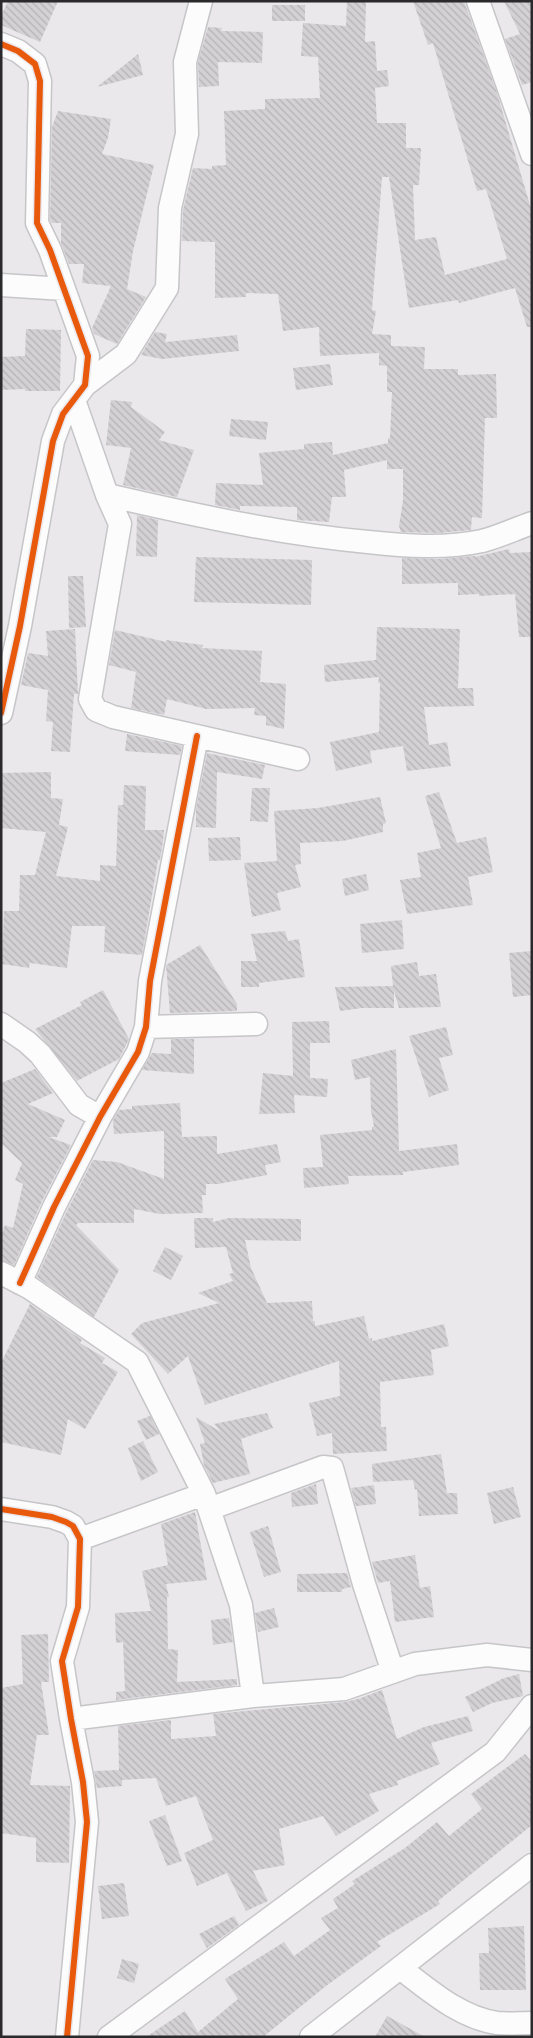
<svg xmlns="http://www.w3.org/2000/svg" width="533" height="2038" font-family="Barlow,sans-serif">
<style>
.building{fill:url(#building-back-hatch)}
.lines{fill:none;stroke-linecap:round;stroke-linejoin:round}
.minor-casing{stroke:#c6c5c7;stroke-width:25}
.minor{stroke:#fcfcfc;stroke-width:22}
.cycleway-casing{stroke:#eae7ec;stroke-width:9}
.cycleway{stroke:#e8590c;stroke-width:6}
</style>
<defs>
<pattern id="building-back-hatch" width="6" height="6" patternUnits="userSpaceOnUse" patternTransform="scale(1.25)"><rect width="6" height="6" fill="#d3d1d3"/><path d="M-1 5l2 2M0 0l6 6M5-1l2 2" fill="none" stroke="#b5b3b5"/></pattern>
</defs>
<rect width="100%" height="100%" fill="#eae8eb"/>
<path class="building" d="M8,1H58L40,42L1,25V16Z
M347,1H366L365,42L375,41L377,71L387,70L389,86L375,88L377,123H406V148H421L419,185H413L415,240L436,237L445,275L507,259L486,189L477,191L433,43L428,45L413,1H464L497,93L532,212V327H527L515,288L459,303L458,300L409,308L389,177H382L372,310L376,311L372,334L391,335V346L425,347L424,369H458V375L496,374L497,418H485L482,518L472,517L471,530L439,533L401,532L399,526L403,500V469H387V460L344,470L346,497H332L329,522L297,520V507L240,506V510L215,505L216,483L263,485L259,453L304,449V444L332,442L333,455L388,443V438H390L392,392H387V366L379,365V353L320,356L319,327L283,331L278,294L246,293V297L215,298V242L182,241L183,210L193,168L212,169V166L226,165L224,111L265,109V99L320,98L318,57L301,56L303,23L346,26Z
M504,1H532V82L522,85L505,39L520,34Z
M272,5H305V21H272Z
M208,27L222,28L221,31L263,32L262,63L218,62L219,86L199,87L198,62Z
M138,54L143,75L97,87Z
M58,111L111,119L108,138L102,154L154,165L133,251L127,289L146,297L117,344L94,334L92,328L111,286L82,283L84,264H69L61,243V223H52L50,220L52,127Z
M26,329L61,330L60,391H25V389L1,390V357L25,356Z
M155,332L167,334L165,342L237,335L239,351L162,359L141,355Z
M330,364L333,385L296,390L293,368Z
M111,400L132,402L131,407L165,432L159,440L194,450L177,497L123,485L131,448L106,445Z
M231,419L268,422L266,440L229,436Z
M137,515L158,520L157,557L136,556Z
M509,549L510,553L532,552V637H519L515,594L479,596V594L458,595V583L402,584V558L440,559L475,556V557Z
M196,557L312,560L311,605L194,602Z
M68,576H83L86,627L69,628Z
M377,627L460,629L458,688H473L474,706L424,707L429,745L447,742L451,766L407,771L403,746L370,751L372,763L336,771L330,742L379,732L380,683H378L379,677L325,682L324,665L376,660Z
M75,629L78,694H74L70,752L51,751L53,722L46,721L48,690L21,685L28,653L48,656L46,631Z
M115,630L166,642V640L203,645L202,648L262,651L260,682L286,684L284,729L266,725V716L254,715L255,708L206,709L167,699L164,715L131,708L136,672L109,665Z
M127,734L182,746L180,755L125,751Z
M207,753L265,765L262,779L217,772L216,828L196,827V809Z
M51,772V798L63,799L59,825L68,827L56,876L100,881V865L116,866L118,805H123L124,785L146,786L145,830H164L163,841L160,860H158L142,955L104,952L105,926H72L67,968L30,963L29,968L2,964L4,911H19L20,875H35L46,832L1,828V773Z
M252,788H270L268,822L250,821Z
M439,792L457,843L486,837L493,872L468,877L473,905L407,914L400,880L421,877L417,853L441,848L425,796Z
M380,797L386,823L383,824V832L343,841L300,843L301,864L295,865L301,887L277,893L281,910L252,917L244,863L277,861L274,811L318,808Z
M240,837L241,860L209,861L208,838Z
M366,874L369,890L345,896L342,879Z
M402,920L404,949L362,953L360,924Z
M285,931L288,941L299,939L305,977L259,983V987H241V961H257L251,934Z
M200,945L237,1004V1011L170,1013L166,965Z
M532,951V995L513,997L509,953Z
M417,962L419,976L436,974L441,1007L399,1008L394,991V1008H362L340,1011L335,987L393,986L391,966Z
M103,990L129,1039L119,1059L77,1081L35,1029L82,1005L80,1002Z
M329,1021L330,1043H310V1078L328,1079L327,1097L294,1095L295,1113L259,1114L263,1073L293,1076L292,1022Z
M446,1027L453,1055L439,1058L449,1090L429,1097L409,1036Z
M171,1039H194V1074L142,1070L152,1053L171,1054Z
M396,1049L399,1151L457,1144L459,1165L403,1172V1175L348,1176L349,1184L304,1188L303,1168L323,1167L320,1135L372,1130V1127L374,1126L371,1111L370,1077L355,1080L351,1060Z
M35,1069L53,1093L28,1104L65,1120L57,1137H48L71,1145L42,1201L14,1265L1,1260V1235L5,1225L13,1228L23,1184L15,1180L22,1163L1,1143V1083Z
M180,1103L182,1137L217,1136V1154L277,1144L281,1162L265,1165L267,1175L218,1184H206V1195H202L203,1213L160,1214L134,1209V1223H78L76,1225L119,1270L94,1317L37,1277L66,1213L93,1160L117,1162L164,1179V1131L114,1134L113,1120L119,1110L132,1109V1106Z
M194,1218H213V1222L229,1218L301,1219V1241L245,1240L251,1268L267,1303L312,1301L313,1321H315V1326L364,1316L369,1339L372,1338V1341L444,1324L449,1346L431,1350L434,1375L380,1382L381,1427H386L387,1451L333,1454L332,1433L317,1436L309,1403L340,1396L339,1361L205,1405L188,1356L168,1374L131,1334L142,1323L219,1303L198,1293L233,1281L229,1274L233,1273L226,1247L195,1248Z
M165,1247L183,1256L171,1280L153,1271Z
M30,1304L82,1340L80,1343L105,1358L102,1363L118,1372L85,1429L68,1419L61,1455L1,1442V1363Z
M267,1413L273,1428L241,1439L250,1474L213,1483L204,1465L200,1444L205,1443L196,1417L221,1432L214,1424Z
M150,1416L159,1434L146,1440L137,1421Z
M143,1441L158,1472L141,1481L128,1448Z
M441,1454L447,1493H457L458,1514L419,1516L417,1489L415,1490L413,1480L373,1482L372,1464Z
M316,1484L318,1504L292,1507L291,1493Z
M374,1485L376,1504L356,1506L351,1488Z
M513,1487L521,1517L494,1524L487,1493Z
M195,1512L207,1580L166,1584L169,1597H167L168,1649L178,1650L177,1682L237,1679V1685L116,1700V1692L125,1691L123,1642L116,1643L115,1613L151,1611L142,1571L168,1565L161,1524Z
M268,1526L281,1572L264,1577L250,1532Z
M415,1555L420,1588L430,1586L434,1617L395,1622L390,1581L378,1583L372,1562Z
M347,1573L351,1587L342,1589V1592H297V1574Z
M274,1608L279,1627L258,1632L255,1613Z
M229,1618L233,1642L213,1645L211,1620Z
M48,1634L49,1682H41L49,1735H37L30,1785L70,1786L69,1863L36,1862V1838L1,1833V1688L23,1684L21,1635Z
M519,1674L523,1696L492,1703L473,1712L465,1697L504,1678Z
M382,1690L397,1739L424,1727L468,1716L473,1731L431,1743L440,1764L397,1781L398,1785L369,1794L379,1811L336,1836L323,1816L279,1829L285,1865L253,1871L268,1901L246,1911L227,1873L197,1886L184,1853L213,1840L196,1796L166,1806L156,1778L122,1780V1786L97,1788L94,1771L119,1770L118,1726L171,1720V1739L216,1736L213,1714L345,1702L358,1699Z
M525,1754L532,1762V1825L438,1901L440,1904L377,1942L381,1946L326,1986L263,2037H146L185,2011L198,2032L238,1999L225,1979L284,1942L294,1956L330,1930L321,1918L338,1908L333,1899L355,1884L352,1881L405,1848L437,1822L449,1836L482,1809L471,1794Z
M165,1815L182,1861L167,1866L149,1821Z
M124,1883L129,1916L102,1919L98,1886Z
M234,1916L239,1925L207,1948L199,1934Z
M524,1926L526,1990H480L479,1953H489L488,1928Z
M122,1959L139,1964L134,1983L117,1978Z
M387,2016L425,2037H375Z"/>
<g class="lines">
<g class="minor-casing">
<path id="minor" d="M478,1L532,154
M1,44L18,51L35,64L40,81L37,223L50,250L88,356L85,385L63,414L53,441L20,626L1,713
M1,285L64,289
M85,385L126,354L167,288L170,208L187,134L185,62L201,1
M74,400L107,495L120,524L90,699L96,710L113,717L298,759
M107,495C194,515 280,534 368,542C405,546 445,549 482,541C498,537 515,529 532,523
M1,1024L27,1042L40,1054L79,1105L100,1117
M146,1027L256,1024
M1,1273L30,1288L137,1362L204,1494L241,1605L253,1696
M20,1283L54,1207L100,1117L138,1052L146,1027L150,981L197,736
M1,1509L52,1517L66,1522L73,1526L80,1539L78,1607L62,1661L71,1719L83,1782L87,1822L67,2037
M209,1509L323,1467L332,1468L364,1584L393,1672
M80,1539L204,1494
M71,1719L253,1696L344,1689L415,1664L487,1655L532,1660
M400,1968C428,1989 460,2018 497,2023C508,2024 520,2023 532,2023
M109,2037L495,1752L532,1706
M311,2037L532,1865"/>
</g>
<use href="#minor" class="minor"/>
<g class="cycleway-casing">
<path id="cycleway" d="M1,44L18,51L35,64L40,81L37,223L50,250L88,356L85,385L63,414L53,441L20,626L1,713
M20,1283L54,1207L100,1117L138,1052L146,1027L150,981L197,736
M1,1509L52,1517L66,1522L73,1526L80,1539L78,1607L62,1661L71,1719L83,1782L87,1822L67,2037"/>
</g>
<use href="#cycleway" class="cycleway"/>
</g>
<rect width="533" height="2038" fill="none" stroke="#2a292b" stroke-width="5"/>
</svg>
